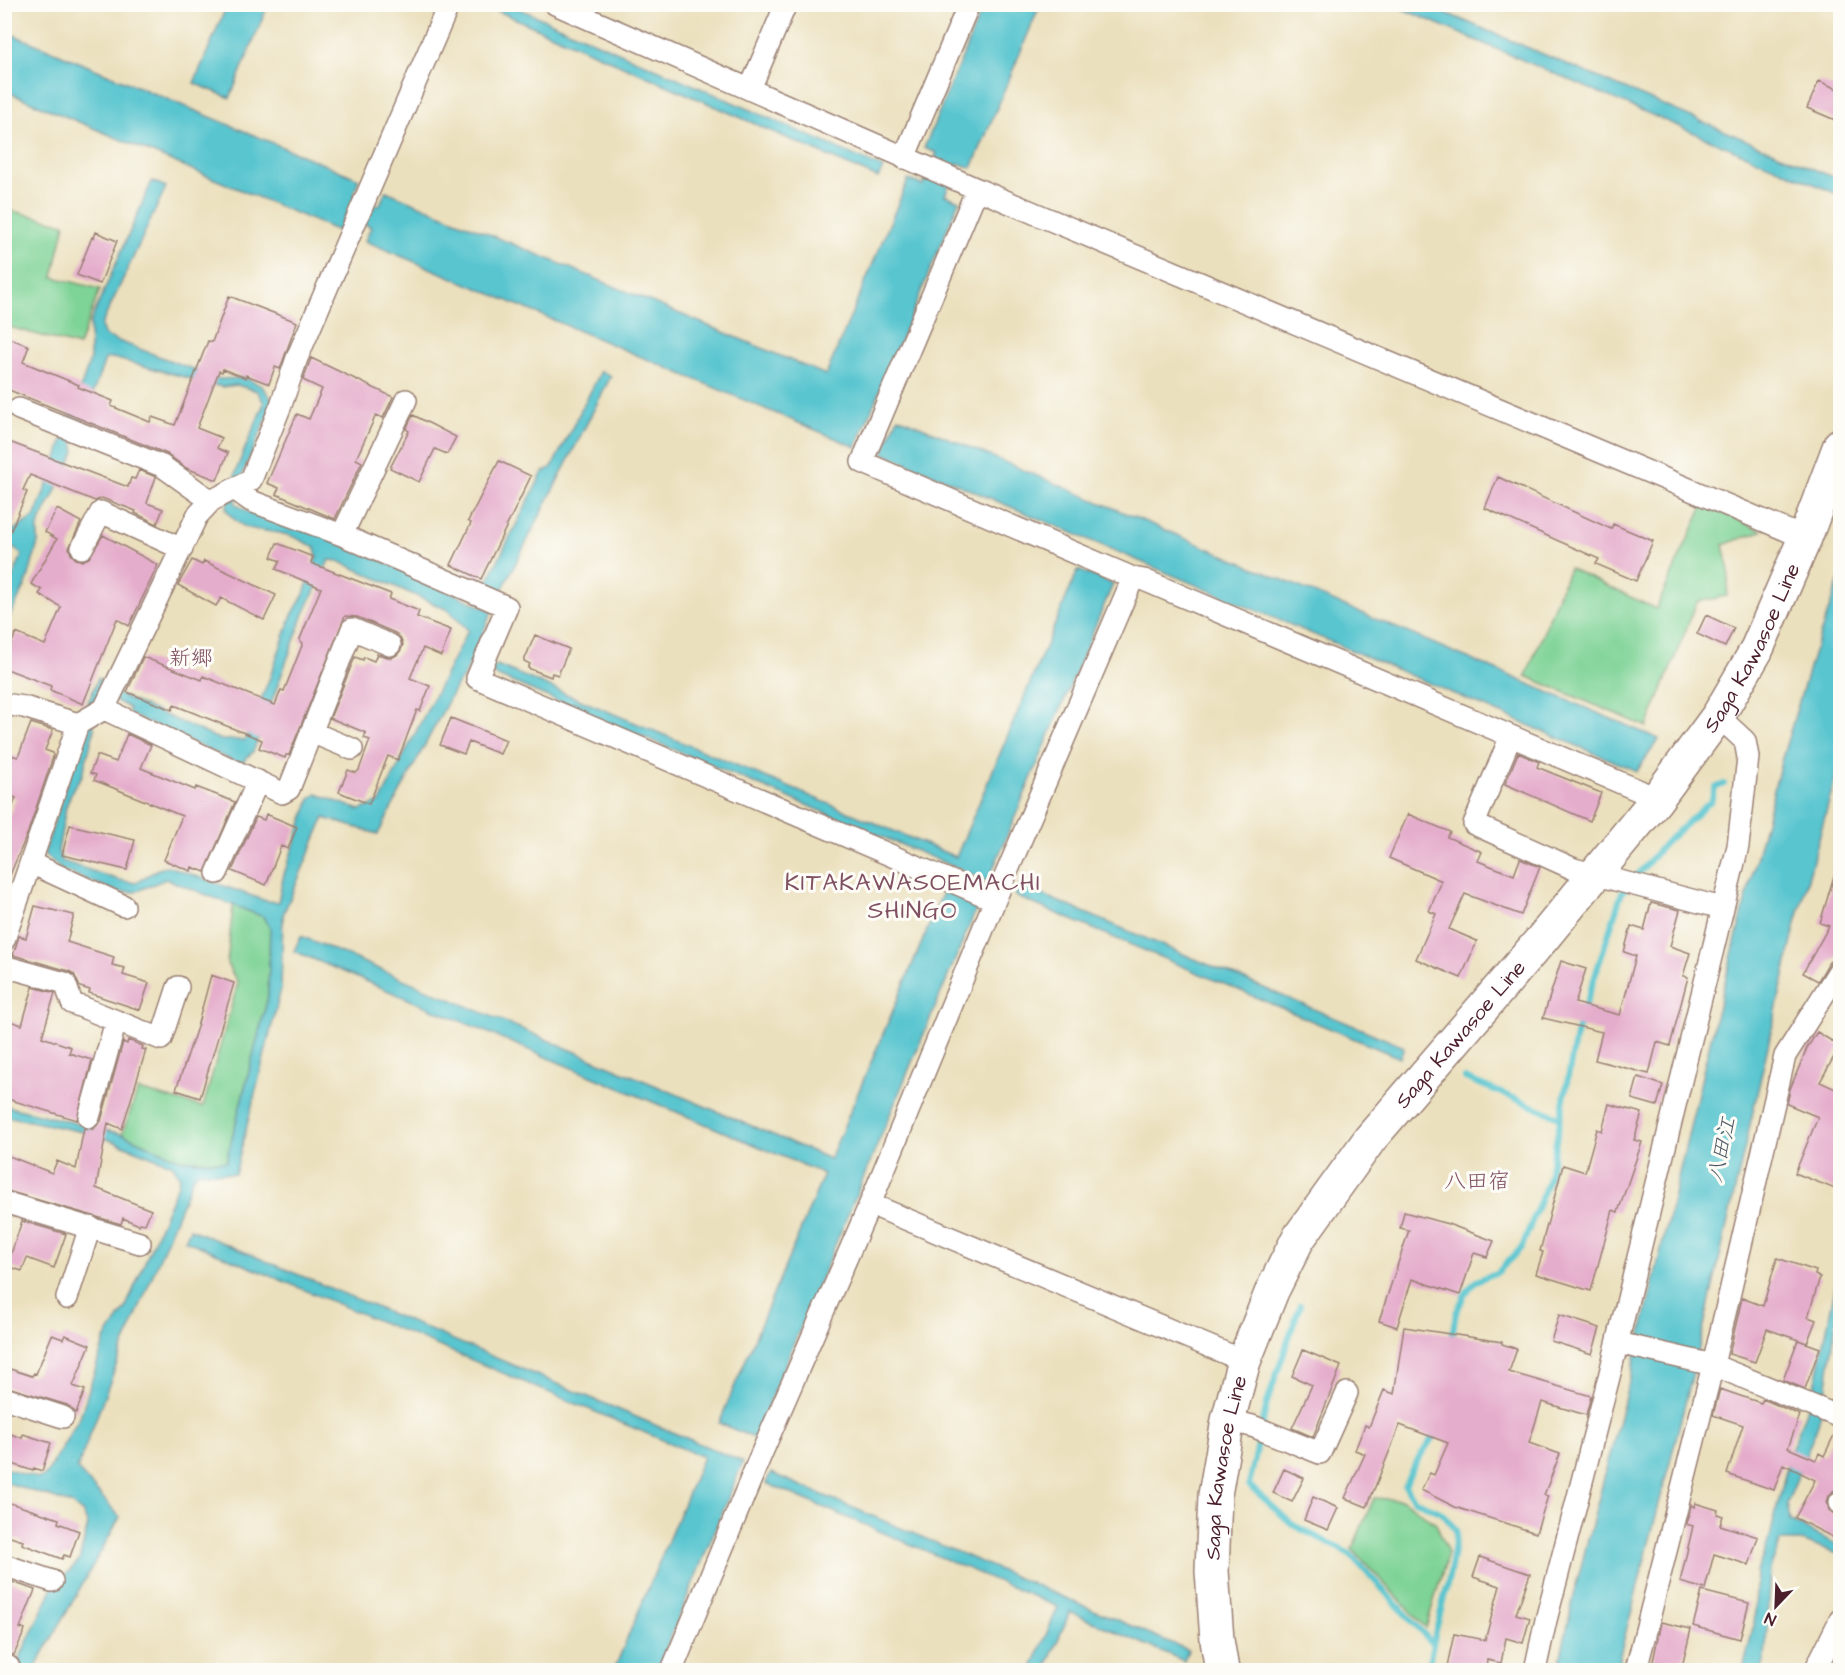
<svg xmlns="http://www.w3.org/2000/svg" width="1845" height="1675" font-family="'Architects Daughter','Klee One',sans-serif">
<style>
.green{fill:#7ed396;stroke:#647960;stroke-width:1.5}
.water{fill:#58c5cf;stroke:#51727d;stroke-width:1.5;fill-rule:evenodd}
.lines{fill:none;stroke-linecap:round;stroke-linejoin:round}
.stream{stroke:#58c5cf;stroke-width:6}
.building{fill:#e5adcc}
.minor-casing{stroke:#9a8074;stroke-width:24}
.primary-casing{stroke:#9a8074;stroke-width:36}
.minor{stroke:#fff;stroke-width:21}
.primary{stroke:#fff;stroke-width:33}
.labels{text-anchor:middle;dominant-baseline:central;stroke-width:6;stroke-linejoin:round;paint-order:stroke}
.street-label{font-size:21px;fill:#4a1f2b;stroke:#fdfcf7}
.neighbourhood-label{font-size:22px;fill:#805163;stroke:#fdfcf7}
.water-label{font-size:22px;font-style:italic;fill:#4f5964;stroke:#fdfcf7}
.quarter-label{font-size:24px;letter-spacing:1.5px;fill:#805163;stroke:#fdfcf7}
</style>
<rect width="100%" height="100%" fill="#fdfcf7"/>
<filter id="ink" filterUnits="userSpaceOnUse"><feTurbulence type="fractalNoise" baseFrequency=".0167" numOctaves="2"/><feDisplacementMap in="SourceGraphic" scale="12" xChannelSelector="R" yChannelSelector="G"/><feConvolveMatrix kernelMatrix="1 2 1 2 8 2 1 2 1" color-interpolation-filters="sRGB"/></filter>
<filter id="wash" filterUnits="userSpaceOnUse"><feTurbulence type="fractalNoise" baseFrequency=".008" numOctaves="4" result="noise"/><feDisplacementMap in="SourceGraphic" scale="24" xChannelSelector="R" yChannelSelector="G"/><feGaussianBlur stdDeviation="1.35" result="paint"/><feColorMatrix in="noise" values="0 0 0 0 0 0 0 0 0 0 0 0 0 0 0 0 0 1.4 0 .05"/><feComposite in="paint" operator="in"/></filter>
<g filter="url(#wash)">
<rect width="100%" height="100%" fill="#ebe0bd"/>
<path class="green" d="M9,210L65,224L53,277L100,289L79,346L5,326V229Z
M1704,504L1762,531L1723,545L1729,571L1727,596L1697,602L1647,727L1526,676L1569,568L1656,609Z
M233,905L264,917L270,927L268,997L226,1162L179,1159L122,1134L138,1090L203,1107L238,983L227,964Z
M1374,1498L1403,1500L1436,1524L1448,1553L1426,1628L1352,1549Z"/>
<path class="water" d="M227,5H268L230,98L194,83Z
M484,5H511L883,168L878,178Z
M984,5H1040L972,168L958,163L945,195L959,201L856,447L365,241L371,227L345,215L338,231L5,91L4,31L359,179L353,195L379,206L386,191L826,375L908,180L923,185L937,153L924,148Z
M1393,5H1427L1840,180V195Z
M152,181L166,187L101,326L105,336L219,379L245,378L262,386L274,402L244,470L235,503L248,512L273,517L338,541L492,611L464,677L457,684L378,834L324,818L283,915L281,989L235,1174L199,1171L193,1177L122,1350L77,1469L120,1517L34,1670H14L52,1589L79,1561L88,1525L82,1512L71,1504L5,1482V1468L37,1478L45,1476L80,1417L105,1339L125,1309L178,1184L179,1176L173,1165L113,1141L83,1132L5,1116V1106L122,1134L179,1159L199,1161L226,1162L268,997L270,927L264,917L166,879L135,892H118L62,870L44,854L65,788L86,734L85,710L98,678L107,684L106,689L221,740H245L270,677L291,617L304,594L317,556L315,547C305,543 295,536 284,534C258,527 244,536 226,509L237,468L264,403L257,391L237,385L222,387L113,358L105,359L81,427L73,441L75,452L38,526V543L27,582L5,626V596L22,555L5,541V529L14,530L34,517L54,468L63,439L67,438L69,421L90,360V323ZM329,560L338,561L448,610L468,630L380,802L360,810L317,794L310,799L284,874L278,902L266,901L168,866L156,870L136,883L119,880L62,861L58,851L66,807L73,788L82,776L94,732L93,709L102,693L129,708V714L240,764L253,752L304,614Z
M601,371L611,376L501,592L486,584L543,472L552,467Z
M898,417L1659,739L1637,771L883,453Z
M1078,570L1113,584L988,881L493,674L497,665L956,857Z
M1840,578V761L1797,919L1695,1365L1616,1670H1558L1577,1582L1637,1351L1717,1013L1781,762L1813,655Z
M1019,885L1404,1047L1400,1058L1015,896Z
M944,890L978,905L754,1438L719,1423L824,1174L294,951L301,936L830,1159Z
M190,1229L743,1462L657,1670H614L703,1457L185,1240Z
M1840,1264V1294L1826,1392L1818,1424L1787,1504L1790,1521L1840,1546V1555L1801,1541H1781L1770,1569L1765,1659L1761,1670H1743L1754,1625L1757,1572L1770,1537L1790,1453L1815,1387Z
M771,1473L1188,1650L1184,1661L1070,1612L1045,1670H1031L1058,1607L766,1483Z"/>
<g class="lines">
<path class="stream" d="M471,659L495,670
M1634,879L1665,843L1711,801L1715,788L1724,784
M1465,1078L1559,1117
M1300,1305L1267,1403L1249,1485L1293,1525L1350,1554L1432,1643
M1451,1342L1456,1313L1465,1294L1476,1281L1498,1272L1522,1247L1549,1178L1576,1035L1622,892L1627,887
M1428,1670C1435,1623 1453,1578 1456,1530L1442,1513L1413,1499L1405,1486L1412,1469L1436,1432"/>
</g>
<g id="blocks">
<path class="building" d="M1819,81L1840,90V122L1807,108Z
M96,232L117,241L100,284L77,275L92,237L94,238Z
M229,296L297,322L280,369L275,367L269,384L246,375V378L223,369L222,372L219,371L197,428L222,438L217,448L228,453L217,480L186,468L167,454L4,388V336L29,346L23,362L79,385L78,387L113,401L111,406L150,422L152,417L175,425L208,341L212,342Z
M311,358L393,397L383,418L376,415L356,459L362,462L335,519L276,494L279,488L267,483L297,414L309,419L322,389L303,380Z
M413,415L456,437L447,454L435,449L419,482L390,468L409,431L406,429Z
M4,440L128,487L131,478L135,479L139,470L156,477L147,503L163,509L157,524L135,513L136,511L102,498L95,501L30,475L23,490L27,492L4,547Z
M499,461L531,476L481,579L451,565L471,523L468,521Z
M1498,477L1611,529L1613,524L1653,541L1636,581L1596,564L1599,559L1485,508Z
M57,509L81,522L69,548L71,554L76,559L82,561L89,558L103,535L158,565L129,626L117,619L83,704L50,690L51,686L4,668V661L16,633L45,645L61,607L39,594L42,590L31,584L57,539L45,532Z
M277,543L313,557L311,563L391,594L389,599L419,611L417,617L451,630L441,656L423,648L410,678L430,686L420,711L417,710L398,760L388,756L369,804L339,792L348,770L356,773L359,770L370,740L364,738L366,733L330,718L355,657L363,660L364,657L374,661L377,654L391,658L397,655L401,650L403,644L400,638L395,633L357,617L345,616L289,755H286L285,758L259,748L262,740L174,705L172,710L127,692L143,657L202,680L203,676L275,705L281,690L284,691L303,643L300,641V639L321,588L276,569L280,561L271,557Z
M192,560L202,565L204,561L276,595L264,620L221,598L216,606L178,585Z
M1706,615L1734,628L1725,647L1697,634Z
M535,635L569,649L558,675L552,673L551,677L528,668L530,664L524,661Z
M451,718L506,740L500,754L469,742L464,754L440,745Z
M31,723L53,730L45,750L53,753V757L28,832L5,887L4,828L16,798L4,794V753L18,757Z
M127,734L151,745L141,768L195,790L196,787L235,802L205,872L192,867L191,871L164,860L182,816L94,780L96,775L90,773L97,755L116,762Z
M1518,753L1539,762L1537,767L1601,793L1590,821L1505,784Z
M266,814L297,827L288,849L281,846L266,885L232,871L256,817L264,820Z
M1408,814L1450,832L1447,837L1482,852L1478,861L1514,875L1520,859L1540,867L1521,915L1465,894L1449,929L1477,941L1461,978L1416,959L1436,914L1429,911L1442,881L1389,858Z
M70,825L135,840L127,870L62,855Z
M1836,869H1840V951L1837,957L1829,962L1818,981L1803,973L1829,926L1820,923Z
M1651,903L1680,910L1670,946L1690,953L1683,976L1688,977L1670,1046L1657,1042L1649,1074L1595,1060L1602,1032L1543,1018L1561,961L1586,969L1575,1003L1620,1015L1636,956L1624,952L1631,926L1644,930Z
M35,906L74,915L67,942L114,957L112,965L125,968L123,975L149,983L140,1010L89,993L90,990L80,987L74,974L69,971L13,955L19,936L26,938Z
M211,975L234,983L200,1098L176,1090L197,1027Z
M33,987L55,993L42,1037L71,1047L69,1053L92,1060L77,1120L4,1098V1019L22,1025Z
M1817,1032L1840,1046L1820,1082L1840,1091V1191L1795,1173L1818,1117L1787,1104L1790,1089L1807,1048Z
M128,1040L143,1046L142,1049L146,1050L122,1129L108,1123L96,1188L151,1210L145,1224L140,1223L139,1225L123,1218L121,1224L4,1190V1154L52,1173L57,1161L76,1169L84,1128L93,1129L101,1121L123,1042L127,1044Z
M1638,1077L1663,1085L1657,1106L1632,1099Z
M1609,1104L1642,1113L1634,1140L1642,1142L1618,1212L1613,1210L1591,1291L1536,1274L1543,1252L1540,1251L1563,1165L1585,1172L1597,1129L1602,1131Z
M1404,1212L1448,1224L1494,1241L1487,1257L1474,1253L1460,1295L1412,1279L1397,1327L1379,1321L1409,1230L1400,1228Z
M22,1221L66,1234L54,1268L27,1258L22,1271L7,1266Z
M1777,1258L1816,1271L1815,1275L1820,1277L1808,1317L1816,1320L1807,1343L1767,1329L1755,1362L1729,1354L1742,1298L1763,1306Z
M1559,1315L1600,1328L1592,1354L1551,1341Z
M1404,1327L1502,1342V1344L1517,1349L1509,1372L1591,1396L1586,1415L1542,1402L1529,1443L1560,1454L1544,1495L1548,1496L1536,1533L1455,1507L1421,1490L1430,1473L1434,1475L1448,1443L1400,1425L1367,1507L1345,1498L1365,1454L1355,1450L1365,1425L1369,1427L1384,1390L1394,1394Z
M52,1335L63,1339L65,1335L90,1345L73,1386L85,1390L76,1413L67,1405L4,1386V1367L32,1376L34,1373L36,1374Z
M1798,1340L1820,1348L1805,1389L1783,1380Z
M1303,1350L1341,1366L1313,1437L1292,1428L1312,1385L1292,1376Z
M1720,1389L1761,1403L1763,1399L1800,1415L1788,1448L1816,1460L1819,1453L1824,1456L1837,1429L1840,1430V1489L1833,1491L1829,1496L1827,1502L1829,1510L1834,1514L1840,1516V1541L1795,1518L1815,1480L1783,1464L1774,1490L1727,1474L1743,1425L1713,1415Z
M8,1433L22,1438L23,1434L51,1443L42,1471L34,1468L33,1471L4,1461V1442Z
M1284,1469L1304,1478L1292,1502L1273,1493Z
M1313,1497L1338,1508L1328,1530L1304,1520Z
M4,1501L59,1519L58,1523L79,1531L70,1557L64,1555L62,1559L22,1544L23,1541L4,1535Z
M1695,1503L1718,1510L1717,1514L1723,1516L1720,1525L1758,1537L1749,1565L1714,1554L1705,1589L1680,1582L1693,1526L1686,1524L1691,1505L1694,1507Z
M1480,1557L1530,1574L1516,1614L1530,1618L1523,1643L1506,1638L1501,1663L1487,1660L1486,1671H1446L1454,1634L1485,1640L1500,1586L1473,1577Z
M4,1579L35,1590L20,1628L25,1630L14,1655L4,1653V1622L11,1607L4,1604Z
M1702,1591L1749,1603L1740,1639L1693,1626Z
M1661,1622L1691,1629L1681,1671H1651Z"/>
</g>
</g>
<g filter="url(#ink)">
<use href="#blocks" fill-opacity="0" stroke="#9a8074" stroke-width="1.5"/>
<g class="lines">
<g class="minor-casing">
<path id="minor" d="M555,4L977,189L1805,538
M750,89L786,4
M904,158L969,4
M19,409L162,466L211,501
M234,489L251,501L342,535L507,607L477,678L995,900
M342,535L406,400
M82,548L101,512L182,549
M1133,578L1144,580L1640,791L1656,800
M4,704L24,707L78,724
M104,709L282,793L289,789L352,629L390,645
M311,732L352,749
M1511,736L1474,824L1574,869L1722,908
M31,863L124,906
M217,873L258,781
M4,940L78,724L104,709L197,516L211,501L251,480L281,405L297,358L449,4
M4,966L65,983L72,1003L161,1039L178,987
M89,1117L116,1021
M4,1202L140,1243
M870,1204L1244,1361
M67,1298L90,1227
M1618,1343L1713,1365L1840,1417
M4,1398L63,1417
M1228,1420L1252,1426L1320,1453L1347,1393
M1840,1502V1503
M4,1565L52,1581
M4,1665L9,1667
M672,1670L760,1457L870,1204L995,900L1133,578L862,462L977,189
M1535,1670L1546,1620L1609,1377L1738,846L1748,757L1745,741L1718,716
M1636,1670L1713,1365L1785,1056L1840,969
M1815,1670L1840,1620"/>
</g>
<g class="primary-casing">
<g id="primary">
<path id="s1" d="M1222,1670L1217,1640L1212,1571L1215,1495L1228,1420L1244,1361L1272,1291L1298,1239L1370,1139L1542,939L1656,800L1718,716L1756,651L1805,538L1840,445"/>
</g>
</g>
<use href="#minor" class="minor"/>
<use href="#primary" class="primary"/>
</g>
</g>
<g class="labels">
<g class="street-label">
<text stroke="none"><textPath href="#s1" startOffset="1194">Saga Kawasoe Line</textPath></text>
<text stroke="none"><textPath href="#s1" startOffset="708">Saga Kawasoe Line</textPath></text>
<text stroke="none"><textPath href="#s1" startOffset="204">Saga Kawasoe Line</textPath></text>
</g>
<g class="neighbourhood-label">
<text x="191" y="658">新郷</text>
<text x="1477" y="1181">八田宿</text>
</g>
<g class="water-label">
<text transform="translate(1722 1150) rotate(-77)">八田江</text>
</g>
<g class="quarter-label">
<text x="913" y="883">KITAKAWASOEMACHI<tspan x="913" dy="28">SHINGO</tspan></text>
</g>
</g>
<rect width="1845" height="1675" fill="none" stroke="#fdfcf7" stroke-width="24"/>
<g transform="translate(1776 1606) rotate(203)" stroke="#fdfcf7" stroke-width="4.5" paint-order="stroke">
<path d="M0-4.5L10 22L0 15L-10 22Z" fill="#4a1f2b"/>
<text y="-9" font-size="16" font-weight="bold" text-anchor="middle" fill="#4a1f2b">N</text>
</g>
</svg>
